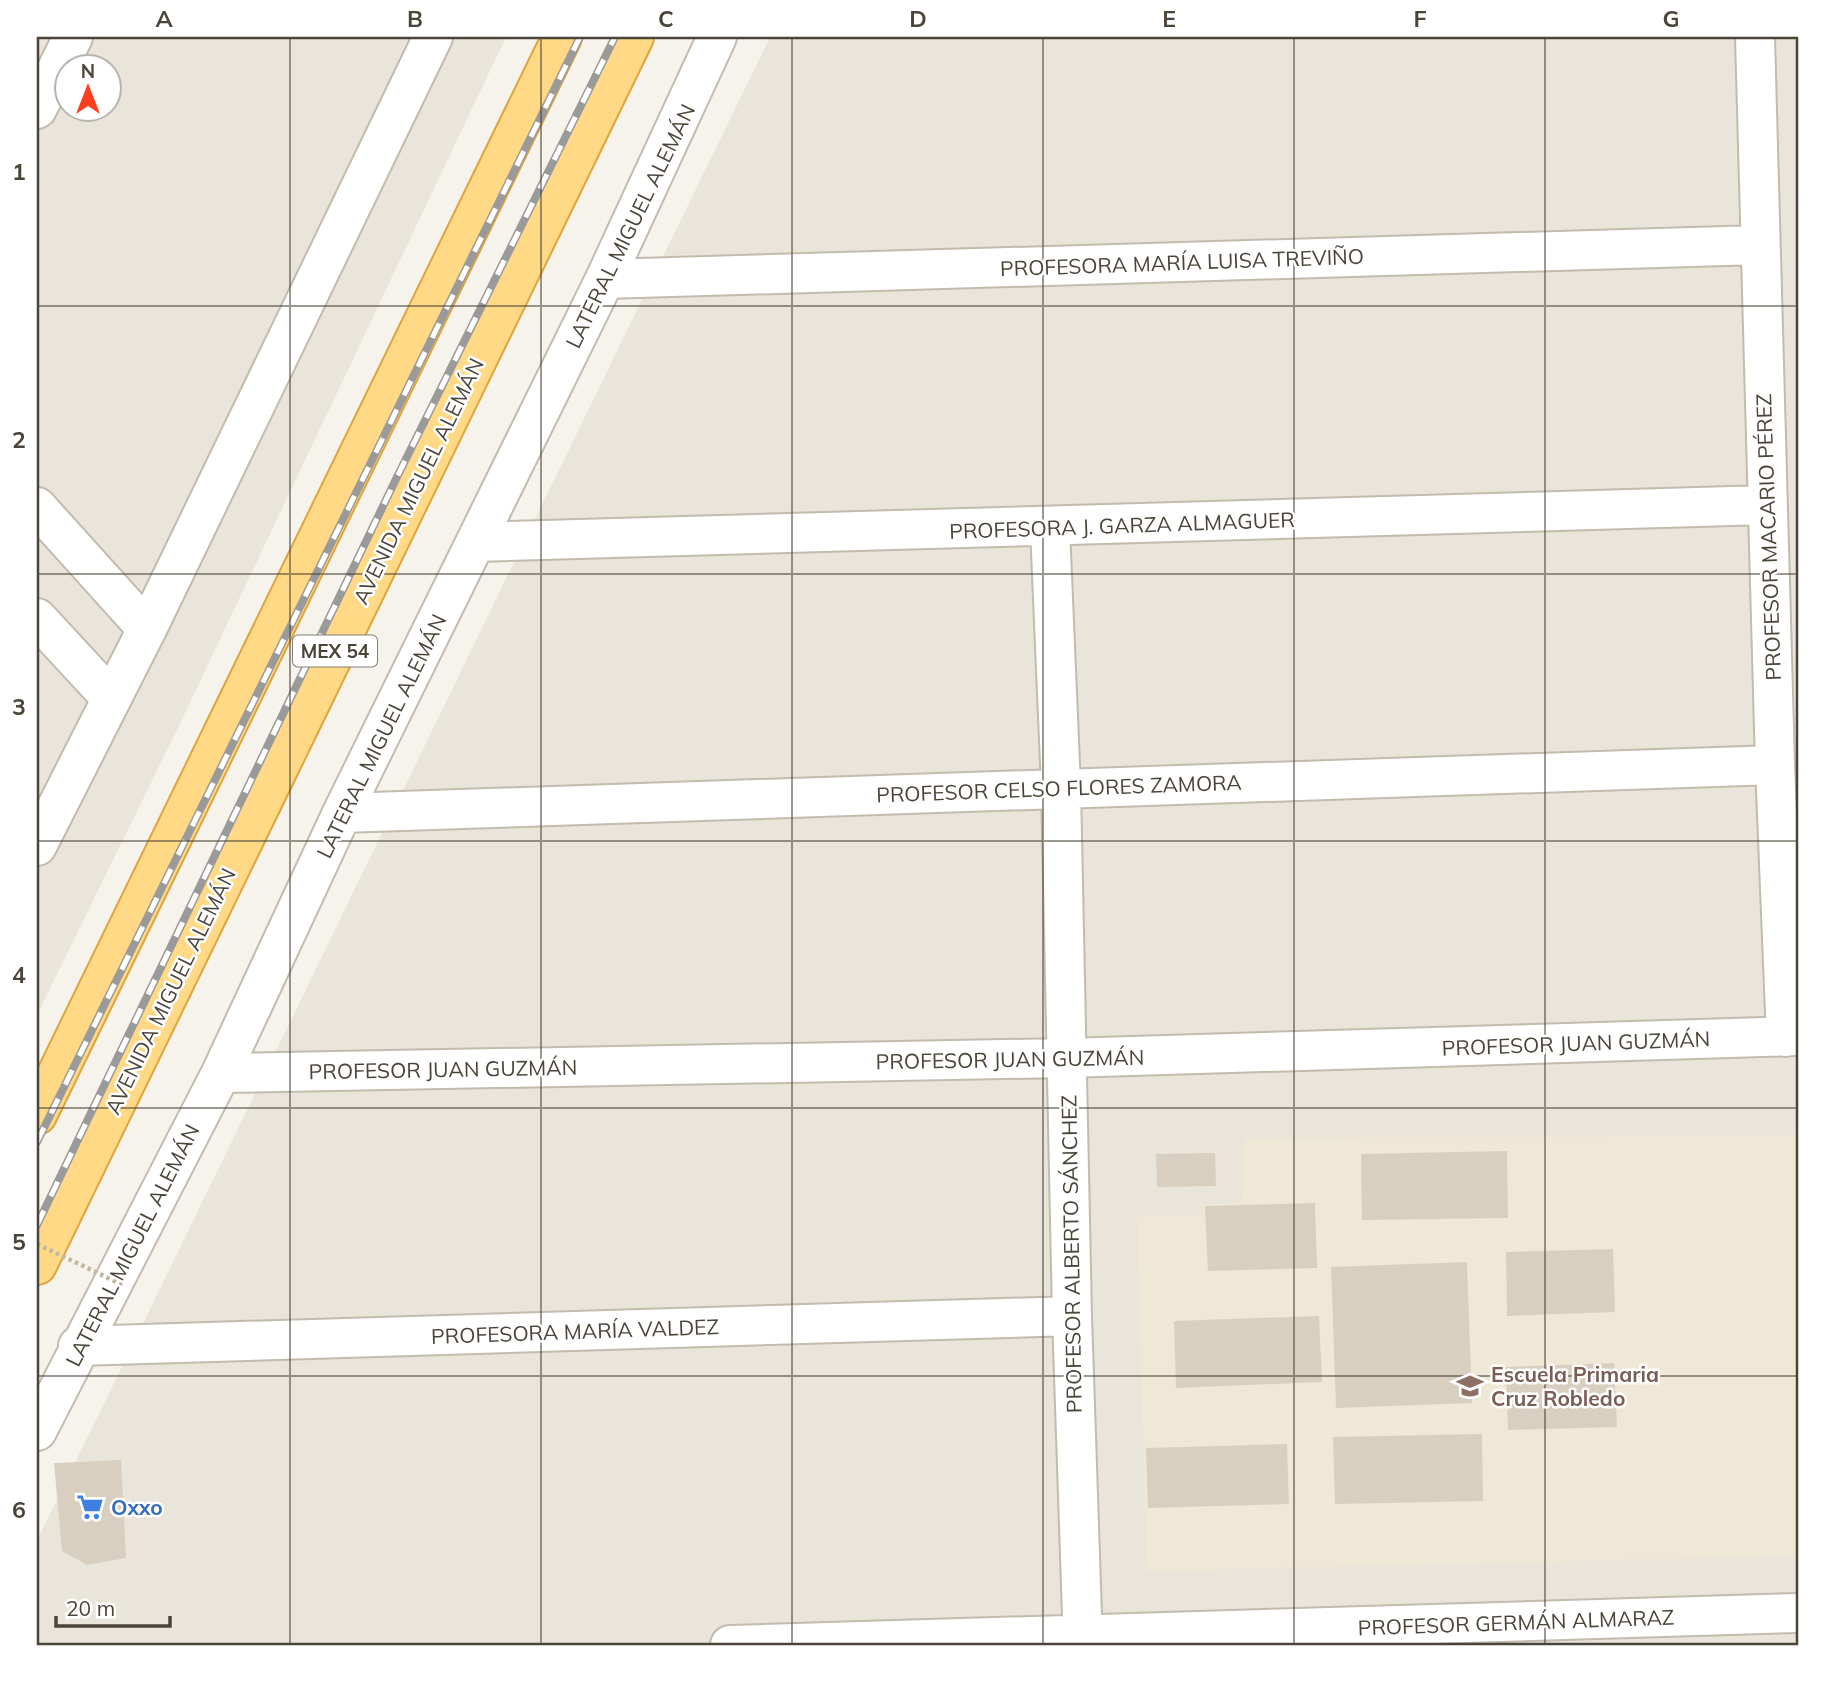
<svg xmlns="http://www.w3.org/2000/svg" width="1835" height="1682" font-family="Mulish,sans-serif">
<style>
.residential{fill:#eae5da;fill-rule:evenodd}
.education{fill:#efe8d6}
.building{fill:#d8cfc1}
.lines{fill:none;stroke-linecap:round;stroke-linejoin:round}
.minor-casing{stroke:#c2bbae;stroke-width:42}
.tertiary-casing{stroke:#c2bbae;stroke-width:42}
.trunk-casing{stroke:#e0a43c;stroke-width:42}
.minor{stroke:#fff;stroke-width:38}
.tertiary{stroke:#fff;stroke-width:38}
.trunk{stroke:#ffd985;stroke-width:38}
.rail-casing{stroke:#9a9a9a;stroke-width:8}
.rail{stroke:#fff;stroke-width:5;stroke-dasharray:16;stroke-linecap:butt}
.path-bridge{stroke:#c4b79f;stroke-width:4.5;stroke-dasharray:3.5 3.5;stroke-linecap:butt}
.grid{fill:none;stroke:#4b4439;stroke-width:2;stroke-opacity:0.55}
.labels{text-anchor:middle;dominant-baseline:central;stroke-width:5;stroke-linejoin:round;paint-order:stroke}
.shield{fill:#fff;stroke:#817c74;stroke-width:2}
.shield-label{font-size:19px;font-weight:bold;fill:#4b4439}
.street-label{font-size:21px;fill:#4b4439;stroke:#fff}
.education-label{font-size:21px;font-weight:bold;fill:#785e54;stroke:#fff;text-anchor:start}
.shop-label{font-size:21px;font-weight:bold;fill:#366cbe;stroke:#fff;text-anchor:start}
.neatline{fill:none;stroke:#4b4439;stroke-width:2.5}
.grid-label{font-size:23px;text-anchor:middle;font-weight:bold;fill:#4b4439}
</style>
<rect width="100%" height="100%" fill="#f6f3ec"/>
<path class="residential" d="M37,37H506L175,734L37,1015ZM66,66H108V108H66Z
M770,37H1798V1645H37V1541Z"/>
<path class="education" d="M1798,1135V1556L1147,1571L1137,1216L1202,1215L1203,1205L1242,1203L1245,1138Z"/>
<path class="building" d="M1507,1151L1508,1218L1362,1220L1361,1154Z
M1215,1153L1216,1186L1157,1187L1156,1154Z
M1315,1203L1317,1268L1208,1271L1205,1206Z
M1613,1249L1615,1312L1507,1316L1506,1252Z
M1467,1262L1472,1403L1336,1408L1331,1267Z
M1319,1316L1322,1382L1176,1388L1174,1321Z
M1614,1363L1617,1427L1508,1430L1506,1367Z
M1482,1434L1483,1501L1335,1504L1333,1437Z
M1287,1444L1289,1504L1148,1508L1146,1448Z
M121,1460L126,1558L87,1565L62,1551L54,1463Z"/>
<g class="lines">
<g class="minor-casing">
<path id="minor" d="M1755,37L1775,765L1786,1037
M37,109L73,37
M605,279L1759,245
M1050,528L1061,787L1072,1316L1083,1645
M477,542L1767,505
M147,629L433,37
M342,813L1775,765
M221,1073L1066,1058L1798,1036
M78,1346L1072,1316
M37,1431L221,1073L342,813L605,279L717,37
M730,1645L1798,1613"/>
</g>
<g class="tertiary-casing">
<path id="tertiary" d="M37,507L147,629L37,846
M37,618L111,698"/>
</g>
<g class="trunk-casing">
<path id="trunk" d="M37,1115L562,37
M37,1265L634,37"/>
</g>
<use href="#minor" class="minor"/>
<use href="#tertiary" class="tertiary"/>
<use href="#trunk" class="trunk"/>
<g class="rail-casing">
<path id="rail" d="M37,1142L580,37
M37,1225L397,477L615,37"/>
</g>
<use href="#rail" class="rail"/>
<path class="path-bridge" d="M37,1244L123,1285"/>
</g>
<path class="grid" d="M290,37V1645M541,37V1645M792,37V1645M1043,37V1645M1294,37V1645M1545,37V1645M37,306H1798M37,574H1798M37,841H1798M37,1108H1798M37,1376H1798"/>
<defs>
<g id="school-bare" transform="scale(2.1)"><path d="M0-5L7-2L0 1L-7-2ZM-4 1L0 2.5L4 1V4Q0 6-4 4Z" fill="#8d6e63" stroke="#fff" stroke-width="2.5" paint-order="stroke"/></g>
<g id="supermarket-bare" transform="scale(2.1)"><path d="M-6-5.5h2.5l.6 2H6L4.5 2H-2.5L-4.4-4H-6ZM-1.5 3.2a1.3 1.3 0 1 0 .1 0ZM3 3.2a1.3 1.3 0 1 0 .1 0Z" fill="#3f7fe0" stroke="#fff" stroke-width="2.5" paint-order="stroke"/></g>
</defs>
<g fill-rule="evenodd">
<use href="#school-bare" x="1470" y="1386"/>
<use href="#supermarket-bare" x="90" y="1507"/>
</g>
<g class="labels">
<rect class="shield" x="293" y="635.5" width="84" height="31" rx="5"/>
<g class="shield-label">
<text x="335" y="651">MEX 54</text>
</g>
<g class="street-label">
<text transform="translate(630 226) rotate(-64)">LATERAL MIGUEL ALEMÁN</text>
<text transform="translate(1182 262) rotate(-2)">PROFESORA MARÍA LUISA TREVIÑO</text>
<text transform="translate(418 481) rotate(-64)">AVENIDA MIGUEL ALEMÁN</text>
<text transform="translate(1122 525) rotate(-2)">PROFESORA J. GARZA ALMAGUER</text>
<text transform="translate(1768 537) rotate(-92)">PROFESOR MACARIO PÉREZ</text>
<text transform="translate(381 736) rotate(-64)">LATERAL MIGUEL ALEMÁN</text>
<text transform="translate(1059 788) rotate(-2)">PROFESOR CELSO FLORES ZAMORA</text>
<text transform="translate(170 991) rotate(-64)">AVENIDA MIGUEL ALEMÁN</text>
<text transform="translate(1576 1043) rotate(-2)">PROFESOR JUAN GUZMÁN</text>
<text transform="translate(1010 1059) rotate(-1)">PROFESOR JUAN GUZMÁN</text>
<text transform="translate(443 1069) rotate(-1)">PROFESOR JUAN GUZMÁN</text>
<text transform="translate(132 1245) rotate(-63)">LATERAL MIGUEL ALEMÁN</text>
<text transform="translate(1071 1254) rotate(-91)">PROFESOR ALBERTO SÁNCHEZ</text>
<text transform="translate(575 1331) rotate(-2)">PROFESORA MARÍA VALDEZ</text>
<text transform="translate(1516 1622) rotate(-2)">PROFESOR GERMÁN ALMARAZ</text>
</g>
<g class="education-label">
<text x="1491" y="1374">Escuela Primaria<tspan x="1491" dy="24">Cruz Robledo</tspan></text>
</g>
<g class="shop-label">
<text x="111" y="1507">Oxxo</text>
</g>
</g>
<rect width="1835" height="1682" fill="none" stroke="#ffffff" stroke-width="77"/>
<g transform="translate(88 88)"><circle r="33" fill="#ffffff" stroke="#b7b4b0" stroke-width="2"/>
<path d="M0-5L12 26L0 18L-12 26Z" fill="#fc3f1d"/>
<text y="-10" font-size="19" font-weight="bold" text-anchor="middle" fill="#4b4439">N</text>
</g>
<path d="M56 1616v10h114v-10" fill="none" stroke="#4b4439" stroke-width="3.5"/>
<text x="66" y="1616" font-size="21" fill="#4b4439" stroke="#ffffff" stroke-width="5" paint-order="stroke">20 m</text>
<rect x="38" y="38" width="1759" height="1606" class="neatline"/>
<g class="grid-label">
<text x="164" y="27">A</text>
<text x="415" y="27">B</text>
<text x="666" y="27">C</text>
<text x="918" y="27">D</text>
<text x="1169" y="27">E</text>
<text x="1420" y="27">F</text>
<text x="1671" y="27">G</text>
<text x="19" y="180">1</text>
<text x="19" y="448">2</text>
<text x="19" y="715">3</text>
<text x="19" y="983">4</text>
<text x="19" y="1250">5</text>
<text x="19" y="1518">6</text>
</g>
</svg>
